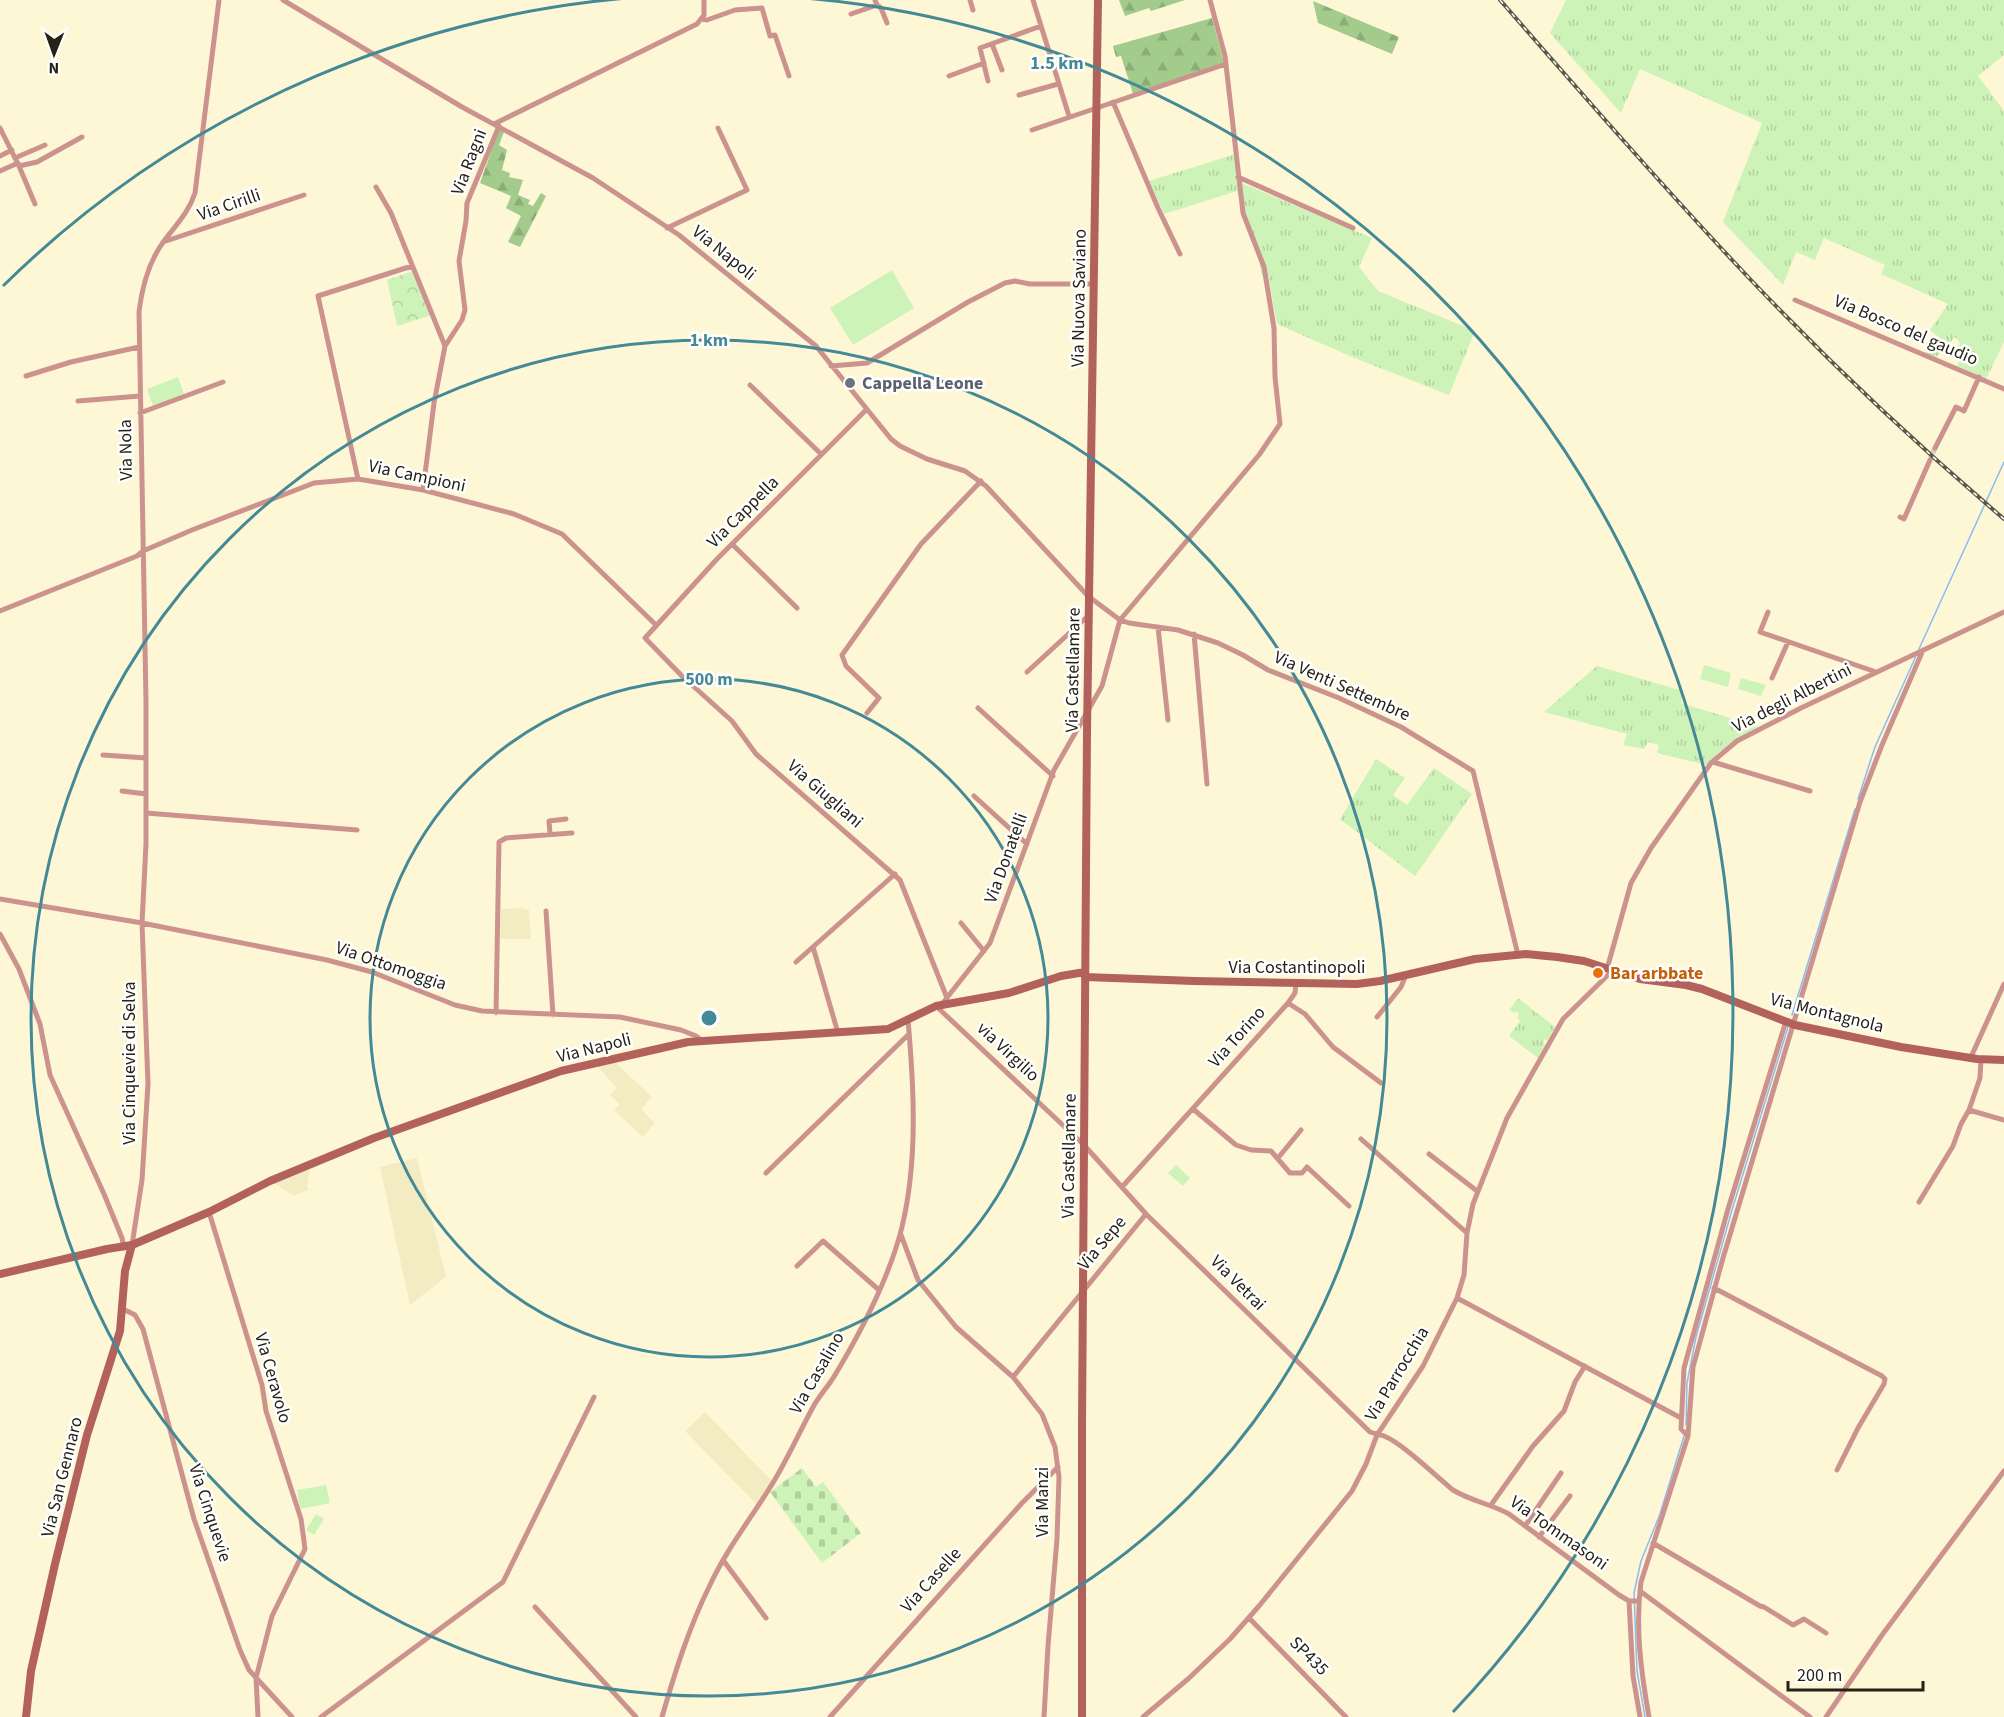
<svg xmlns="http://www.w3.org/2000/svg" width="2004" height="1717" font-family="'Source Sans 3',sans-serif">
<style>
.built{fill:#f3ecc2}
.grass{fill:url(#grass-tufts)}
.forest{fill:url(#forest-firs)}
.cemetery{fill:url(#cemetery-stones)}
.park{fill:url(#park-crowns)}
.garden{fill:#cef3b9}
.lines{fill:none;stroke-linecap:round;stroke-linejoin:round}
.stream{stroke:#8abbf4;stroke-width:1.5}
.street-tunnel{stroke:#d2cdaf;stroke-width:5;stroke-dasharray:5 2.5;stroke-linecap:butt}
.street{stroke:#cc938e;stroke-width:5}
.secondary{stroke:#b3615d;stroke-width:8}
.rail-casing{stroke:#5c5947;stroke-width:4}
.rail{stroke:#fff;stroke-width:1.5;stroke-dasharray:4.5;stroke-linecap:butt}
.ring{fill:none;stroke:#448996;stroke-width:3}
.worship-dot{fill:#6b7280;stroke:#fff;stroke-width:2}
.food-dot{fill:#e8710a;stroke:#fff;stroke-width:2}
.labels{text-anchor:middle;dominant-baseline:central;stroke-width:5;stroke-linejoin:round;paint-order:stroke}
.street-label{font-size:18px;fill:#252316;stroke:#fff}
.worship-label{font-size:18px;font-weight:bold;fill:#5b616d;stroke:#fff;text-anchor:start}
.food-label{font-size:18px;font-weight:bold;fill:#c56008;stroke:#fff;text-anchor:start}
.centre{fill:#448996;stroke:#fff;stroke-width:3}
.ring-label{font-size:18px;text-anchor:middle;font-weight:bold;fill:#448996;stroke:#fff;stroke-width:5;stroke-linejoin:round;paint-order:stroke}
</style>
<defs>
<pattern id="grass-tufts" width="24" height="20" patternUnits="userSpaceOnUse" patternTransform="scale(1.5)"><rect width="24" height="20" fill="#cef3b9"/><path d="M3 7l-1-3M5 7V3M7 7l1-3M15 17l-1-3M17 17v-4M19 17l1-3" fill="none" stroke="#b1d09e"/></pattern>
<pattern id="forest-firs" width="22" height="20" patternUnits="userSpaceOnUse" patternTransform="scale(1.5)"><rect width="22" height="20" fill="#a2cb8c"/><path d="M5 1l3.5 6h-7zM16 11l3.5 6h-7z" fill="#8bae78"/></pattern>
<pattern id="cemetery-stones" width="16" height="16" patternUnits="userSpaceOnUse" patternTransform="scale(1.5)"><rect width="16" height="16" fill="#cef3b9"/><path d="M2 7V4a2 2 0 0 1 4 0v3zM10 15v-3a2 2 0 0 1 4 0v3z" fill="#b1d09e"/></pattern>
<pattern id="park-crowns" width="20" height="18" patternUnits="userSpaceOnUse" patternTransform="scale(1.5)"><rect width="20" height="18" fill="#cef3b9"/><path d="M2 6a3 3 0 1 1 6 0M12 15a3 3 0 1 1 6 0" fill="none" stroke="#b1d09e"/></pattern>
</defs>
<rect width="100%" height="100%" fill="#fdf7d5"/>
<path class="built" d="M520,908L529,910L531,939H500L501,909Z
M615,1062L652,1097L641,1109L655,1123L643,1137L614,1110L620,1104L610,1095L617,1088L597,1066Z
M417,1158L446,1277L410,1305L380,1167Z
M310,1166L307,1186L308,1190L294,1196L272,1182Z
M705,1412L772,1481L757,1505L685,1431Z"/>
<path class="grass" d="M1566,0H2004V55L1978,76L2004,111V342L1986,379L1957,366L1963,355L1957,351L1960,343L1955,337L1936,358L1925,353L1939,337L1930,330L1948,304L1881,274L1885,265L1824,238L1815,260L1796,252L1783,285L1723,222L1762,123L1640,69L1621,113L1550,33Z
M1236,154L1239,184H1244L1372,238L1359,267L1378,291L1475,331L1449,395L1352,357L1277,324L1268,275H1262L1258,257L1245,225L1237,191L1164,214L1149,181Z
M1597,666L1683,691L1681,703L1759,727L1719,752L1706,765L1657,753L1659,745L1648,742L1644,749L1623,745L1627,734L1544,712Z
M1376,759L1405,778L1393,795L1407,805L1434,768L1472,794L1415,876L1340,819Z
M1518,998L1555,1027L1547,1041L1545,1039L1543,1042L1545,1044L1538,1058L1509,1036L1520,1021L1517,1018L1519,1014L1516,1011L1514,1013L1509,1010Z"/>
<path class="forest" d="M1119,0H1185L1151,11L1149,8L1125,16Z
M1313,1L1399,37L1392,54L1318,23Z
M1212,18L1224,63L1133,94L1121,56L1116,57L1113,46Z
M499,129L504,132L499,145L507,150L502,170L510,173L509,177L523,180L518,195L530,200L528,204L533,206L541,193L546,196L520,247L508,242L521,216L506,208L511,196L480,183Z"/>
<path class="cemetery" d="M802,1468L816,1487L823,1482L861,1533L822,1563L770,1492Z"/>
<path class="park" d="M413,271L432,315L397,326L387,280Z"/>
<path class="garden" d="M892,270L914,308L853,345L830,308Z
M178,377L184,394L153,406L147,389Z
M1704,665L1731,673L1728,687L1700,679Z
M1741,678L1766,685L1761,696L1738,689Z
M1176,1165L1190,1178L1183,1186L1168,1173Z
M326,1485L330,1503L300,1509L297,1490Z
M316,1514L324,1519L314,1535L306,1530Z"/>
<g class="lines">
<path class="stream" d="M1919,649L2004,462
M1858,799L1875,747L1916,656
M1792,1015L1855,809
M1686,1425L1687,1383L1696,1337L1732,1210L1788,1027
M1645,1717L1637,1671L1634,1593L1641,1561L1660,1514L1684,1436"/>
<path class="street-tunnel" d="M1930,460L1935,448"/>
<path class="street" d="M283,0L462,107L593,178L679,235L816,346L891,439L900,446L927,459L965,471L986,486L1088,596L1120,620L1129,623L1178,630L1218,643L1243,655L1268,670L1339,698L1401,727L1473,771L1518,955
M970,0L973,10
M1033,0L1069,116
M877,5L881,8L887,23
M851,14L877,5L875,0
M702,19L707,20L735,10L762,8L770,36L775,35L789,76
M992,44L1002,70
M949,76L984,63
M988,81L980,48L1041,26
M1019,95L1058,84
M1113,102L1158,208L1180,254
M494,124L697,24L704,15V0
M0,128L19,166L37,162L82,137
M1032,130L1226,64
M0,156L12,150
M15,158L45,145
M19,166L35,204
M0,171L18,163
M1238,177L1353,228
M376,187L391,213L445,346L434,403L423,490
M667,228L747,190L718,128
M163,242L304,195
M1795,300L2004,389
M445,346L462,320L465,310L459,261L466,221L467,203L499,126
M831,366L867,363L968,302L1005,283L1015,281L1030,284H1094
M26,376L71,362L139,347
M750,385L821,454
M78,401L140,396
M866,410L717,559L645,638L682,676L732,721L756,754L900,880L947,998
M140,413L223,382
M1935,448L1956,407L1964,411L1979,377
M358,479L318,296L412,266
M1900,517L1904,519L1930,460
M732,544L797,608
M0,611L137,556L143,551L192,530L314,483L358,479L423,490L514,514L562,534L656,625
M1768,612L1760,632L1876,672
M1158,627L1168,720
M1194,634L1207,784
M1027,672L1088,616
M1772,678L1788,642
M978,708L1053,776
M867,713L879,698L846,666L842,655L921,544L981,481
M103,755L146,758
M1713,762L1810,791
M122,791L146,794
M974,796L1027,844
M146,813L357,830
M550,834L549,821L566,819
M0,899L142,923L327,960L372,972L455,1005L482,1011L620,1017L681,1030L696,1036L701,1040
M546,911L553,1015
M961,923L984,951
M0,934L19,969L40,1024L50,1075L104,1194L122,1238L124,1248
M813,947L838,1033
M796,962L895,874
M1607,969L1631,883L1651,848L1711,763L1737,741L1801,708L2004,612
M1288,1003L1305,1014L1333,1047L1381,1083
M942,1004L990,943L1054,770L1102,686L1120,620L1259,455L1280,424L1275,377L1274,328L1264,267L1243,213L1225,56L1210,0
M936,1006L1084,1145L1146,1214L1370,1432C1375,1434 1379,1434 1384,1436C1402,1443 1436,1476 1453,1490C1471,1501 1491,1504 1509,1514L1619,1595L1629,1601H1639
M496,1013L499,842L506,838L572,833
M1377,1017L1401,987L1406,975
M1971,1057L2004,984
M1193,1109L1236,1145L1251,1150L1271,1151L1290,1173H1302L1307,1167L1349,1206
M1969,1110L2004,1120
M1361,1139L1467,1233
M1429,1154L1477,1191
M1278,1158L1301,1130
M766,1173L909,1034
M1122,1187L1288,1003L1295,993L1296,983
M1919,1202L1953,1146L1961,1124L1969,1110L1980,1078L1981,1059
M209,1212L262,1385L266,1411L301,1519L305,1549L272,1616L256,1678L258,1717
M901,1235L918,1280L956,1327L1013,1377L1042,1414L1055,1447L1059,1477L1057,1539L1048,1646L1044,1717
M132,1245L142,1180L148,1084L142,923L146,844V702L139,312C142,287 149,261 164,241C176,225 189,212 195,193L219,0
M797,1266L823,1241L879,1290
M1714,1288L1882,1376L1885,1379L1884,1384L1858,1428L1837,1470
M1457,1298L1681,1418
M123,1309L135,1315L143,1329L194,1519L240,1650L249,1670L292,1717
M1013,1377L1146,1214
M1688,1436L1681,1429L1684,1368L1728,1209L1786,1021
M1491,1505L1533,1446L1564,1411L1575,1382L1585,1366
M1525,1526L1561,1473
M1539,1537L1570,1496
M1653,1543L1760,1606L1764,1607L1793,1625L1804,1619L1826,1633
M723,1560L766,1618
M1640,1591L1810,1717
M1629,1601L1633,1676L1640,1717
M535,1607L636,1717
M1249,1618L1346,1717
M321,1717L503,1582L594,1397
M662,1717C675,1672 689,1627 710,1585C727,1548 753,1516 774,1481C788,1458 799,1433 812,1409C818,1397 828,1387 835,1375C862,1330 889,1279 902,1227C918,1160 914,1088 908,1020
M830,1717L1022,1503L1058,1467
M1143,1717L1188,1679L1230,1639L1259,1606L1352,1491L1366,1464L1377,1435L1423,1366L1457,1298L1464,1275L1467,1233L1473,1204L1507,1118L1563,1019L1612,971
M1649,1717C1641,1672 1635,1627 1641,1582L1688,1436L1693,1367L1723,1258L1860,802L1882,745L1923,650
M1826,1717L1882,1635L2004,1471"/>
<path class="secondary" d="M1085,977L1194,981L1357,984L1380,981L1475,959L1526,954L1557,957L1584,961L1640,979L1686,985L1702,989L1795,1025L1901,1047L1977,1059L2004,1060
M0,1274L107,1249L132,1245L209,1212L270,1181L374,1138L561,1071L688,1042L888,1029L936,1006L1009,993L1061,976L1085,972
M26,1717L31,1671L55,1564L87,1435L120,1331L125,1271L132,1245
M1082,1717V1424L1087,732L1098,0"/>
<g class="rail-casing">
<path id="rail" d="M1500,0C1582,94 1664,188 1749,278C1830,363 1915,443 2004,519"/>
</g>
<use href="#rail" class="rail"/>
</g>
<g class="ring">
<circle cx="709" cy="1018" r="339"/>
<circle cx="709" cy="1018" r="678"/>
<path d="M3 286A1017 1017 0 0 1 1453 1712"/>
</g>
<circle class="worship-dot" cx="850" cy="383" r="6"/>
<circle class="food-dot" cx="1598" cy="973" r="6"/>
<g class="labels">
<g class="street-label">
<text transform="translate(469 162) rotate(-69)">Via Ragni</text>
<text transform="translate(229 205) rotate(-19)">Via Cirilli</text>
<text transform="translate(724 253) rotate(39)">Via Napoli</text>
<text transform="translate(1079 298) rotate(-89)">Via Nuova Saviano</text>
<text transform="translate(1906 330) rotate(23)">Via Bosco del gaudio</text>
<text transform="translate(126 450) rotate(-91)">Via Nola</text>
<text transform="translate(417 476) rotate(12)">Via Campioni</text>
<text transform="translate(743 512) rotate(-45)">Via Cappella</text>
<text transform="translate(1073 670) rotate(-89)">Via Castellamare</text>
<text transform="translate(1342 686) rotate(24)">Via Venti Settembre</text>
<text transform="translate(1792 698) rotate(-27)">Via degli Albertini</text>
<text transform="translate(825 794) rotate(41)">Via Giugliani</text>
<text transform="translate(1006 858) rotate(-70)">Via Donatelli</text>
<text transform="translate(391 966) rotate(19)">Via Ottomoggia</text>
<text x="1297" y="967">Via Costantinopoli</text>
<text transform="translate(1827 1013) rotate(14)">Via Montagnola</text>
<text transform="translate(1237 1037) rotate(-48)">Via Torino</text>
<text transform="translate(594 1048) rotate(-14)">Via Napoli</text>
<text transform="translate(1008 1052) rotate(43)">via Virgilio</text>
<text transform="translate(129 1063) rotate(-90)">Via Cinquevie di Selva</text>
<text transform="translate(1069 1156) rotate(-89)">Via Castellamare</text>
<text transform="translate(1102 1243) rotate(-50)">Via Sepe</text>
<text transform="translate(1238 1283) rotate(45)">Via Vetrai</text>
<text transform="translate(817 1373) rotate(-60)">Via Casalino</text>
<text transform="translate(1397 1374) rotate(-59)">Via Parrocchia</text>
<text transform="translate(273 1378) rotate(74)">Via Ceravolo</text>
<text transform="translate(62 1477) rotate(-76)">Via San Gennaro</text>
<text transform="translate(1042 1502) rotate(-90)">Via Manzi</text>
<text transform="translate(210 1513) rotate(72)">Via Cinquevie</text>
<text transform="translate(1559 1533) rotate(35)">Via Tommasoni</text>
<text transform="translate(931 1580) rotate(-48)">Via Caselle</text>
<text transform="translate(1309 1656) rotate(45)">SP435</text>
</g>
<g class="worship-label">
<text x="862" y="383">Cappella Leone</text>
</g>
<g class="food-label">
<text x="1610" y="973">Bar arbbate</text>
</g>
</g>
<circle cx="709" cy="1018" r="9" class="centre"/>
<g class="ring-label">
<text x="1057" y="69">1.5 km</text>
<text x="709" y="346">1 km</text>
<text x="709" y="685">500 m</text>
</g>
<g transform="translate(54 54) rotate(181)" stroke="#ffffff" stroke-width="4.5" paint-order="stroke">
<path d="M0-4.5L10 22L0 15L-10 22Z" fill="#252316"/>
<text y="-9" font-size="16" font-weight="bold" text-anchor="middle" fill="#252316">N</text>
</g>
<path d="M1788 1681v9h135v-9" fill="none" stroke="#252316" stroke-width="3"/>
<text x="1797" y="1681" font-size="18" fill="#252316" stroke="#ffffff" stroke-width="4.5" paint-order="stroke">200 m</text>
</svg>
